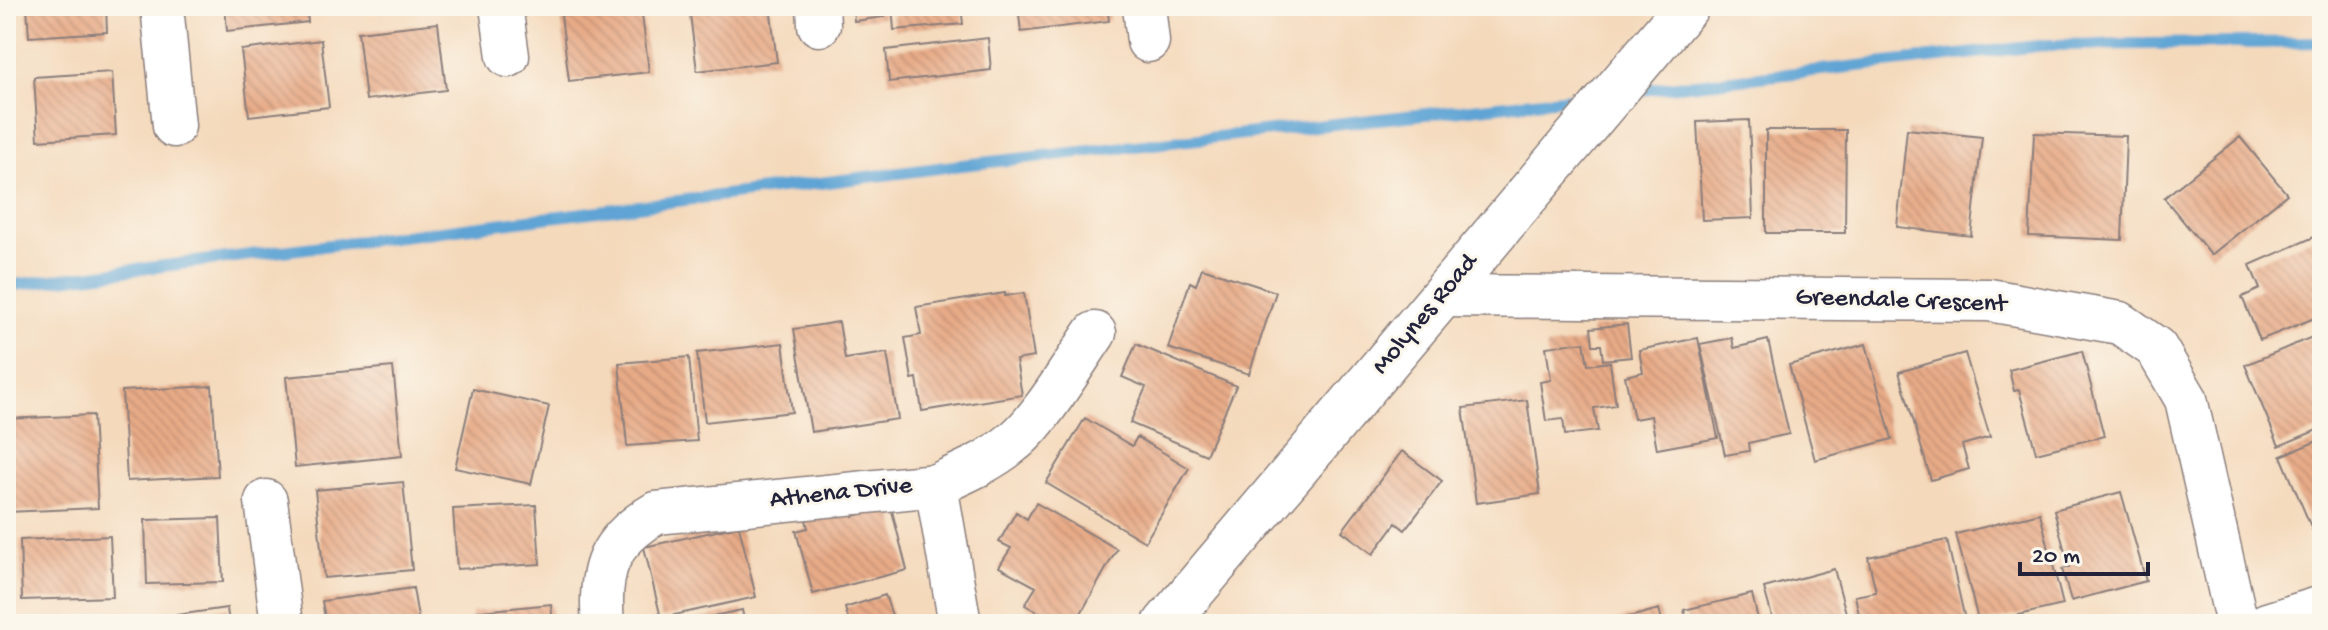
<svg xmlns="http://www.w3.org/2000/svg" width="2328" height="630" font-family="'Gochi Hand',sans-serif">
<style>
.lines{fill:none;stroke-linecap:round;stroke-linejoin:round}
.stream{stroke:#5ea4d4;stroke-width:12}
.building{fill:url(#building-back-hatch)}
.minor-casing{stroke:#8b7e7b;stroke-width:45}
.secondary-casing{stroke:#8b7e7b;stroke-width:47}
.minor{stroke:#fff;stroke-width:42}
.secondary{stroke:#fff;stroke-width:44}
.labels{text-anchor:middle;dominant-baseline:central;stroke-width:6;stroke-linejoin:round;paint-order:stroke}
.street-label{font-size:26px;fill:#22223b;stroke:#fbf7ec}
</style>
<defs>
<pattern id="building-back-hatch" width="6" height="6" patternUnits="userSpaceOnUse" patternTransform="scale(2)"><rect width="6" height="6" fill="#e7aa87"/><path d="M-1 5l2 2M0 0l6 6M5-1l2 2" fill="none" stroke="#c69275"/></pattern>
</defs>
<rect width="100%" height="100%" fill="#fbf7ec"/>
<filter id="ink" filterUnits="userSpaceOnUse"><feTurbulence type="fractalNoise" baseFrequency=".0125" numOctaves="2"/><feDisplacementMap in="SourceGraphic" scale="16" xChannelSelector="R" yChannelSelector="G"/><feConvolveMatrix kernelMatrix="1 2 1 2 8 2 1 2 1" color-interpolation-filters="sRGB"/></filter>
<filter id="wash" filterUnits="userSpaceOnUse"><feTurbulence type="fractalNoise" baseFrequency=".006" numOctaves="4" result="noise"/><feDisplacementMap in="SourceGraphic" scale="32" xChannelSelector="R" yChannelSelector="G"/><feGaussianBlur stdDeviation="1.8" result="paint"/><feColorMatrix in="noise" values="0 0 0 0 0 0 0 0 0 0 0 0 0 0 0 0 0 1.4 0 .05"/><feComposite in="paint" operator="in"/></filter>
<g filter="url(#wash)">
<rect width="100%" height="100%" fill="#f4d9bb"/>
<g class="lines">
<path class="stream" d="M1632,91L2048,45L2322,42
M6,286L962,165L1598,95"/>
</g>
<g id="blocks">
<path class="building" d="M27,6H106L107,32L29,37Z
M225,6H306L308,22L227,31Z
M641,6L649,72L569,81L561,15Z
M689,6H770L777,62L697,71Z
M853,6H883L884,17L854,21Z
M892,6H961L963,24L894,30Z
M1018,6H1107L1109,21L1021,32Z
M438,23L446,90L366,100L358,32Z
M988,38L991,70L889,82L886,50Z
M321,40L329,107L249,116L241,50Z
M112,72L116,135L38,140L34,77Z
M1749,120L1753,218L1702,220L1697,122Z
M1907,129L1982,137L1971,236L1897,227Z
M1766,130H1846L1845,233H1766Z
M2034,133L2126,136L2122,240L2029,236Z
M2240,137L2287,194L2211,255L2164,198Z
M2321,234L2322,315L2260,340L2242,297L2260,289L2250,265Z
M1202,268L1276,292L1249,374L1168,348L1190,282L1196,285Z
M1005,293V296L1024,293L1034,357L1016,360L1022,395L922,411L917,378L912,379L905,338L921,335L916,307Z
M839,322L845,359L887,353L898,419L811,432L794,329Z
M1627,324L1631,357L1603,360L1601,345H1593L1591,328Z
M2322,333V428L2279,446L2245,365Z
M1698,338L1718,438L1657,449L1651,416L1634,419L1625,376L1643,372L1639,350Z
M1732,338L1734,348L1768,340L1789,434L1748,443L1749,451L1725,455L1700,344Z
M1584,342L1588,365L1610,362L1616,405L1594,408L1598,431L1565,435L1563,419L1546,421L1540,382L1551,380L1546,347Z
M783,343L792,412L705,422L697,353Z
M1136,344L1236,386L1206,455L1130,423L1146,387L1122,377Z
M1866,344L1892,439L1815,460L1789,365Z
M2082,351L2104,436L2036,453L2019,390L2014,391L2009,370Z
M1965,353L1990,437L1962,445L1969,469L1931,480L1899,372Z
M689,357L697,441L627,446L619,363Z
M393,367L402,456L295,467L286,377Z
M212,386L218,476L127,481L122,391Z
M473,389L549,406L531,484L455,468Z
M1527,400L1540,494L1476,503L1463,408Z
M93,415L98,508L7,512L6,419Z
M1085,418L1132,446L1137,437L1189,468L1145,542L1046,483Z
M2322,439V530L2314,534L2281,456Z
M1402,451L1442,481L1405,530L1396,523L1373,554L1342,531Z
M403,482L412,570L324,578L315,490Z
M2121,492L2146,581L2071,601L2062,569L2069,567L2054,510Z
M1036,503L1117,549L1075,624H1059L1025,605L1036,587L999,567L1011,548L999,542L1016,512L1027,519Z
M536,505L540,564L457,569L453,509Z
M891,507L907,570L813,594L796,531L808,528L806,520L851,509L853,516Z
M2040,513L2063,605L1979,624L1956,534Z
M220,518L223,582L147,584L145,520Z
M739,526L756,597L661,618L644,547Z
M110,536L113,597L22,600L20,540Z
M1947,540L1966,624H1861L1855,596L1876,592L1868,557Z
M1834,569L1849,624H1774L1764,588Z
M413,588L419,624H326L322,601Z
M1752,594L1759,624H1688L1684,610Z
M885,595L895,624H850L845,608Z
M551,604L553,624H473L472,612Z
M227,608L229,624H163L162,617Z
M1659,609L1663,624H1607V623Z
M742,610L745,624H680L679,623Z
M105,618L106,624H64V622Z"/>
</g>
</g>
<g filter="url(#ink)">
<use href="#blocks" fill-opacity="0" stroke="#8b7e7b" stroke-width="2"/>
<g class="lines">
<g class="minor-casing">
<path id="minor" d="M162,6L174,126
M501,6L508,56
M818,6L819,25
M1144,6L1148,41
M1442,296L1989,300L2120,323L2156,348L2186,399L2237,624
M936,485L960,624
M266,501L282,624
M603,624C598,569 608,541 656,513L936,485C963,473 989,462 1012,443C1040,422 1074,363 1095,333
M2267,624L2322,607"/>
</g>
<g class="secondary-casing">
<path id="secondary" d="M1165,624L1687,6"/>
</g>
<use href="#minor" class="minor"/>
<use href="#secondary" class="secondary"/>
</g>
</g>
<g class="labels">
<g class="street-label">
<text transform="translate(1901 302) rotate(2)">Greendale Crescent</text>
<text transform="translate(1426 315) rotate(-50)">Molynes Road</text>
<text transform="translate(841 494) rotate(-6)">Athena Drive</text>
</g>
</g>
<rect width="2328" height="630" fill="none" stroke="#fbf7ec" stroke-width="32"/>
<path d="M2020 562v12h128v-12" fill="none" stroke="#22223b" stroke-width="4"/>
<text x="2032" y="562" font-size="24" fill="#22223b" stroke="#fbf7ec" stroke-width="6" paint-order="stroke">20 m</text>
</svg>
